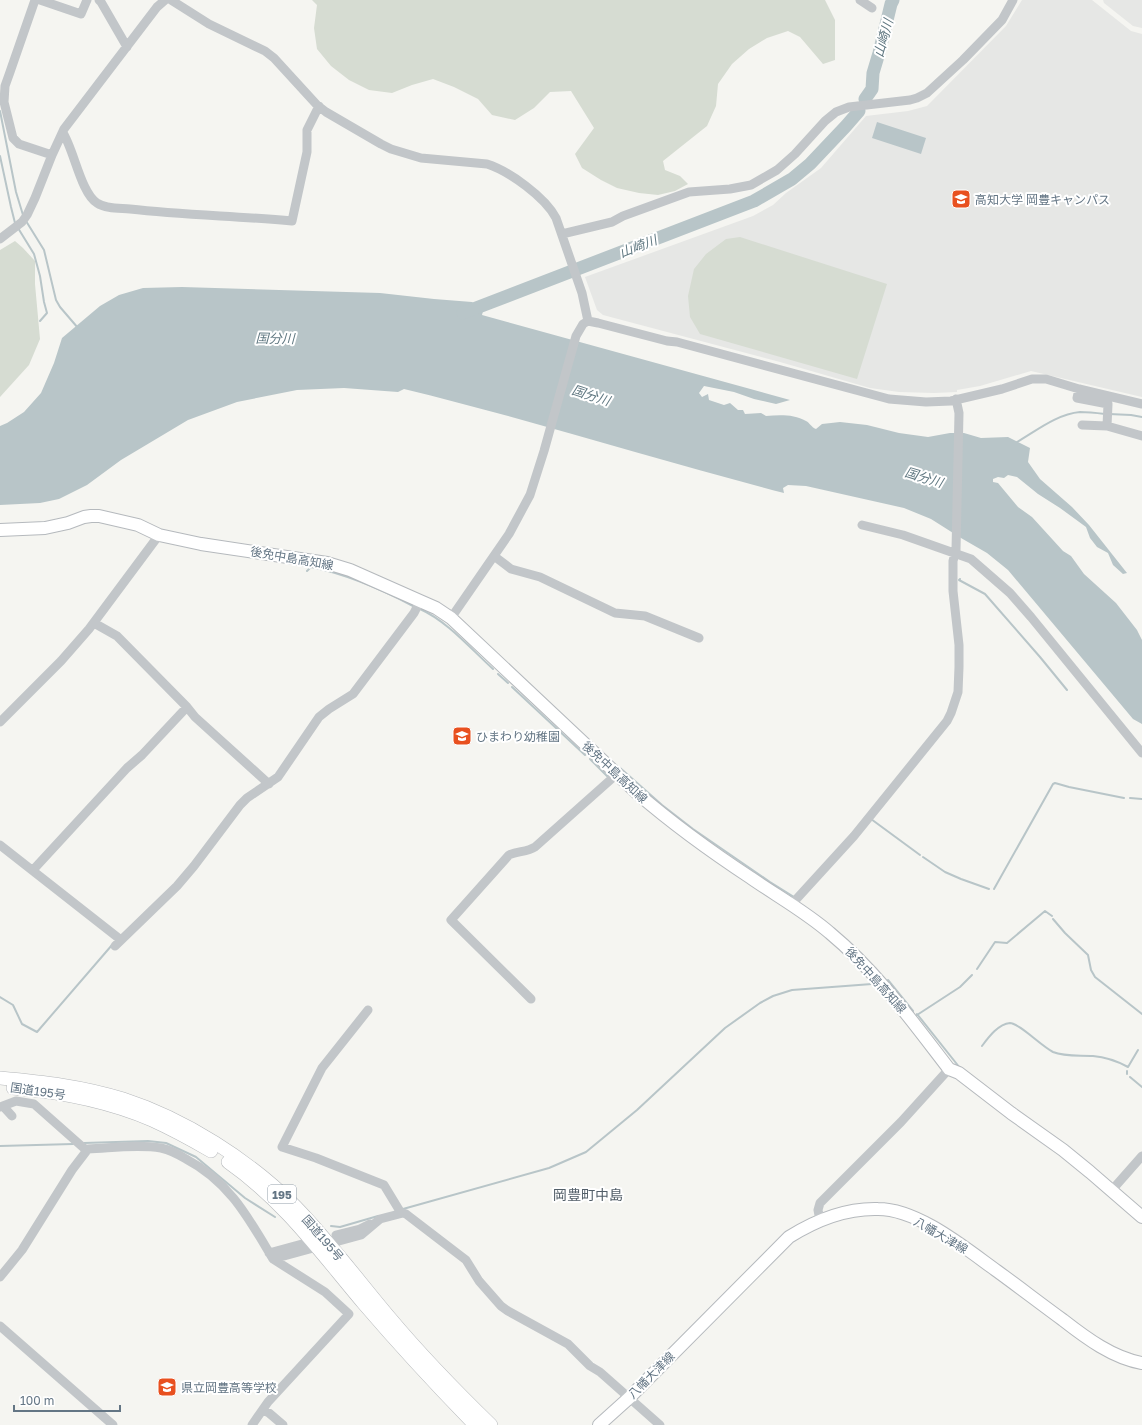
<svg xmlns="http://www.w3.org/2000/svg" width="1142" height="1425" font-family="'Golos Text','Noto Sans JP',sans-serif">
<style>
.built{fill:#e6e7e5}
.green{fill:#d6dcd2}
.water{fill:#b8c5c8}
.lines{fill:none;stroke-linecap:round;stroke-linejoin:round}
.stream{stroke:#b8c5c8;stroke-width:2}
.river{stroke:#b8c5c8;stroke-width:13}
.major-casing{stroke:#b5b9bd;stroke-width:14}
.highway-casing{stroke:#b5b8bb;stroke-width:14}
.minor{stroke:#c2c6c9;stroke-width:9}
.major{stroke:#fff;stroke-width:12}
.highway{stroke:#fff;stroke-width:13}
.labels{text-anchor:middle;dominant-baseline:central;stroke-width:4;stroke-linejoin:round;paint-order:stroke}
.shield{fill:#fff;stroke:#929ea9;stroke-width:1}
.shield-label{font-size:11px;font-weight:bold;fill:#637584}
.poi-label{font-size:12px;fill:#637584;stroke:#fff;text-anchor:start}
.street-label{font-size:12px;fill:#637584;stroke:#fff}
.water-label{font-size:13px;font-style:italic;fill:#5f7780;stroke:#fff}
.quarter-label{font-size:14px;fill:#525e68;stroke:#fff}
</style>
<rect width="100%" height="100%" fill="#f5f5f1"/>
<path class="built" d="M1022,0H1092L1131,31L1142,34V397L1031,371L980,386L957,390V392L934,393L899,392L870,388L780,362L603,315L597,310L585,277L753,216L773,205L786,193L821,168L866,116L908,111L927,106L1006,26Z
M1103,0H1142V28L1133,26L1104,3Z"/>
<path class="green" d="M312,0H825L835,20V60L823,64L800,37L788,31L767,38L749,49L732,64L718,84L716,106L707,126L663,161L665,170L680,176L688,184L675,191L658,195L639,193L617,188L601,180L582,168L575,154L594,128L571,91L550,92L534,108L515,120L492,115L478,99L454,87L433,79L412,85L392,93L369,90L349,80L331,66L317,49L314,28L317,5Z
M740,237L887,284L857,379L700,334L690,317L688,296L694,269L706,254L726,239Z
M15,241L23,248L35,261V284L40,339L29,365L0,397V250Z"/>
<path class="water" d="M877,122L926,138L921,154L872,138Z
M182,287L380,293L434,299L472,302L483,311L482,315L790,400L776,404L754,399L734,392L704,386L699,393L702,397L708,394L709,400L724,405L730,403L738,410H743L745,414L761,413L766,416C779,415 794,414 806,421C810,423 811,427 816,429L822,424L840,422L867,425L899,433L928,437L950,433H964L981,438L1008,437L1030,448L1028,462L1040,479L1072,507L1089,525L1127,573L1123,574L1113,565L1108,553L1097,547L1090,538L1086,527L1060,508L1038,494L1017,477L1008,475L1004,478L998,477L993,479V482L998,483L1018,507L1032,517L1063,551L1071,556L1084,574L1116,603L1137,630L1142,640V724L1133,719L1008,570L987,553L961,538L931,519L904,508L806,486L788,485L783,488L784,493C657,460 532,420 404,389L398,392L344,388L297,390L237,402L188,420L121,460L87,485L59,499L40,503L0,505V426L7,423L24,412L41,393L54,363L62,338L100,306L119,295L143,288Z"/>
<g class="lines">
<path class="stream" d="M0,111L16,192L23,215
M0,156L11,207L15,223
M26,221L44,250L56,300L60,307L78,328
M18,228L34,254L40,276L44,302L47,313L40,321
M1109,414L1131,415L1142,417
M1017,442C1036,431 1057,414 1080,412C1088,412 1097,413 1105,414
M307,571L311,567C346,574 381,589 413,606
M960,579L959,580L985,594L1040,657L1067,690
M420,609C447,621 471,649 493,669
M498,674L508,683
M512,687L585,755
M590,759L607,776L608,775
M619,767L662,805L693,829L770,882L794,897
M1130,798L1142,799
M871,819L920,855
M923,857L945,872L961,879L989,889
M994,889L1053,784L1055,783L1069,787L1124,798
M1053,919L1065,933L1088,955L1091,970L1095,977L1142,1014
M977,969L995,942L1007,943L1045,911L1052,916
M888,980L913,1011
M0,997L13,1005L22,1024L37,1032L112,945
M917,1014L960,1068
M917,1015L960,987L972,975
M982,1046C988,1038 998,1024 1010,1023C1019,1023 1041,1046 1053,1052C1065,1057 1080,1055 1093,1056C1105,1057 1117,1061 1128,1067L1138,1050
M1127,1074V1071
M1130,1077L1142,1087
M84,1143L148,1141L166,1143L196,1157L245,1198L275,1217
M0,1146L73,1144
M403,1209L549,1168L586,1152L637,1110L725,1028L760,1003L773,996L792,990L872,984
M331,1226L340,1227L378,1216"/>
<path class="river" d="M865,99L872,89L873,73L879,53L891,4L893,0
M463,313L754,201L792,179L810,164L846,126L859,111"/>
<g class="major-casing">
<path id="major" d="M0,530L45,528L68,523L84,517L91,516H99L138,525L159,535L201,544L327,563L350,570L420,601L436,608L451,618L637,793C674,825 710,851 751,878C777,896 806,912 830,933C877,972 912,1021 949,1069L959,1073L1011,1113L1063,1150L1090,1172L1142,1217
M599,1425L629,1398L789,1237C816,1220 845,1208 878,1209C918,1209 965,1248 997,1271C1019,1287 1041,1304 1063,1320C1086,1338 1113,1358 1142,1363"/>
</g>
<g class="highway-casing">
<path id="highway" d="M0,1078C43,1082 81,1086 123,1099C185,1119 249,1160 295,1206C329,1241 358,1280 390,1318C421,1355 456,1391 491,1425
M13,1088C60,1092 108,1101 152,1120C172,1129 192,1140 211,1151
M228,1162C285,1202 320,1252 364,1304C400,1346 437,1386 475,1425"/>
</g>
<path class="minor" d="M35,0L10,72L5,86L4,102L13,138L19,144L52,155
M40,0L81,14L87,0
M99,0L101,2L127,47
M171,0L209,24L265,51L274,58L317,105L326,112L381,144L391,149L421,158L487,164C509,171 545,197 556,218L582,293L588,321
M860,0L872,8
M63,133C74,150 81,193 97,203C106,209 120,208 130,209C184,215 238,216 292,221L307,152V130L319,106
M562,234L612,222L623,216L689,192L730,189L751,185L777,170L795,154L825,121L836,112L849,107L910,100L917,98L927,93L963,60L1002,20L1013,0
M0,239L22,222L27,215L35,198L52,155L64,129L157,7L165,0
M1079,389L1077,398L1108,404L1107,426L1142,436
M1082,425L1107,426
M862,525L903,535L971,559L1010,593L1031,617L1142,753
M494,556L511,569L540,577L615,613L645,616L699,638
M451,618L509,534L530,495L544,451L576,336L583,324L588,321L598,323L667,341L677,342L889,399L926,402L951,401L1002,389L1032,379H1046L1079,389L1142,404
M94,623L117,636L187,707L195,717L269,784
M0,722L61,661L89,629L159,535
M0,845L121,940
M33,870L127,768L142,755L187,707
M791,905L854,836L947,721L951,713L958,692L959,667V645L953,591V561L956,550L959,413L956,399
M115,946L177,886L194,866L240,805L247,798L278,777L319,717L329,709L353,694L414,613L420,601
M531,999L451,920L509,855C518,851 527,852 535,847L617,774
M368,1010L322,1068L282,1147L316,1158L384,1185L401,1213
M3,1106L12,1116
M0,1107L16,1101L34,1104L86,1150
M1112,1190L1142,1156
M820,1220L818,1210L820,1203L901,1122L949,1069
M336,1235L360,1229L370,1224
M269,1253L302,1244
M0,1277L22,1250L72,1170L88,1149C112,1148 137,1144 161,1148C170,1150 178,1154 186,1159C230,1182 249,1219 273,1259L361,1235L380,1219L403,1213L406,1214L466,1260L479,1281L501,1306L508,1311L568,1344L590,1366L600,1372L660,1425
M0,1326L113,1425
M263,1410L269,1413L283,1425
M252,1425L268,1402L349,1314L325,1292L273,1259"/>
<use href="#major" class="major"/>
<use href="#highway" class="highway"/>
</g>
<defs>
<g id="university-square" transform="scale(1)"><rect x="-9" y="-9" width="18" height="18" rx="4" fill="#e8501f" stroke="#fff"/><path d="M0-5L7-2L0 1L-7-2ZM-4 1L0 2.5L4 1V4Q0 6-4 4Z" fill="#fff"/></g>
<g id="school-square" transform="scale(1)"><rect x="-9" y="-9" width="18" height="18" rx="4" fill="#e8501f" stroke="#fff"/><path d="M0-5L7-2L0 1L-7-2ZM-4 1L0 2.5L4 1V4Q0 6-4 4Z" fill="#fff"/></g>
</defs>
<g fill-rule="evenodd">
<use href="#university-square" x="961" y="199"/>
<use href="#school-square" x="462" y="736"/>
<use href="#school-square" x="167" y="1387"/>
</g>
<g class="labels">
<rect class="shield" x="268" y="1185" width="28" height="18" rx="3"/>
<g class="shield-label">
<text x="282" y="1194">195</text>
</g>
<g class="poi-label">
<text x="975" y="199">高知大学 岡豊キャンパス</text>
<text x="476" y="736">ひまわり幼稚園</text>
<text x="181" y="1387">県立岡豊高等学校</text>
</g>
<g class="street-label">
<text transform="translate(292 558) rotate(10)">後免中島高知線</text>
<text transform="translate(615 772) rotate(43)">後免中島高知線</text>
<text transform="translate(876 980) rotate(48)">後免中島高知線</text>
<text transform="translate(38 1091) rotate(8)">国道195号</text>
<text transform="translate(941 1235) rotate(30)">八幡大津線</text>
<text transform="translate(323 1238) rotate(49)">国道195号</text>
<text transform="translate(651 1375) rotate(-45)">八幡大津線</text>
</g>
<g class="water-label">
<text transform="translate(883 38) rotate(-74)">山崎川</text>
<text transform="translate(638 246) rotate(-21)">山崎川</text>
<text transform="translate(275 338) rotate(1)">国分川</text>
<text transform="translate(591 395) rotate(18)">国分川</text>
<text transform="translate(924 477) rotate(17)">国分川</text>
</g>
<g class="quarter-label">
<text x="588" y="1194">岡豊町中島</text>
</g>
</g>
<path d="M14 1405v6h106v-6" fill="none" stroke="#637584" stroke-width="2"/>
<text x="20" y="1405" font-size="12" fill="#637584" stroke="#ffffff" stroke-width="3" paint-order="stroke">100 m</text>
</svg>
